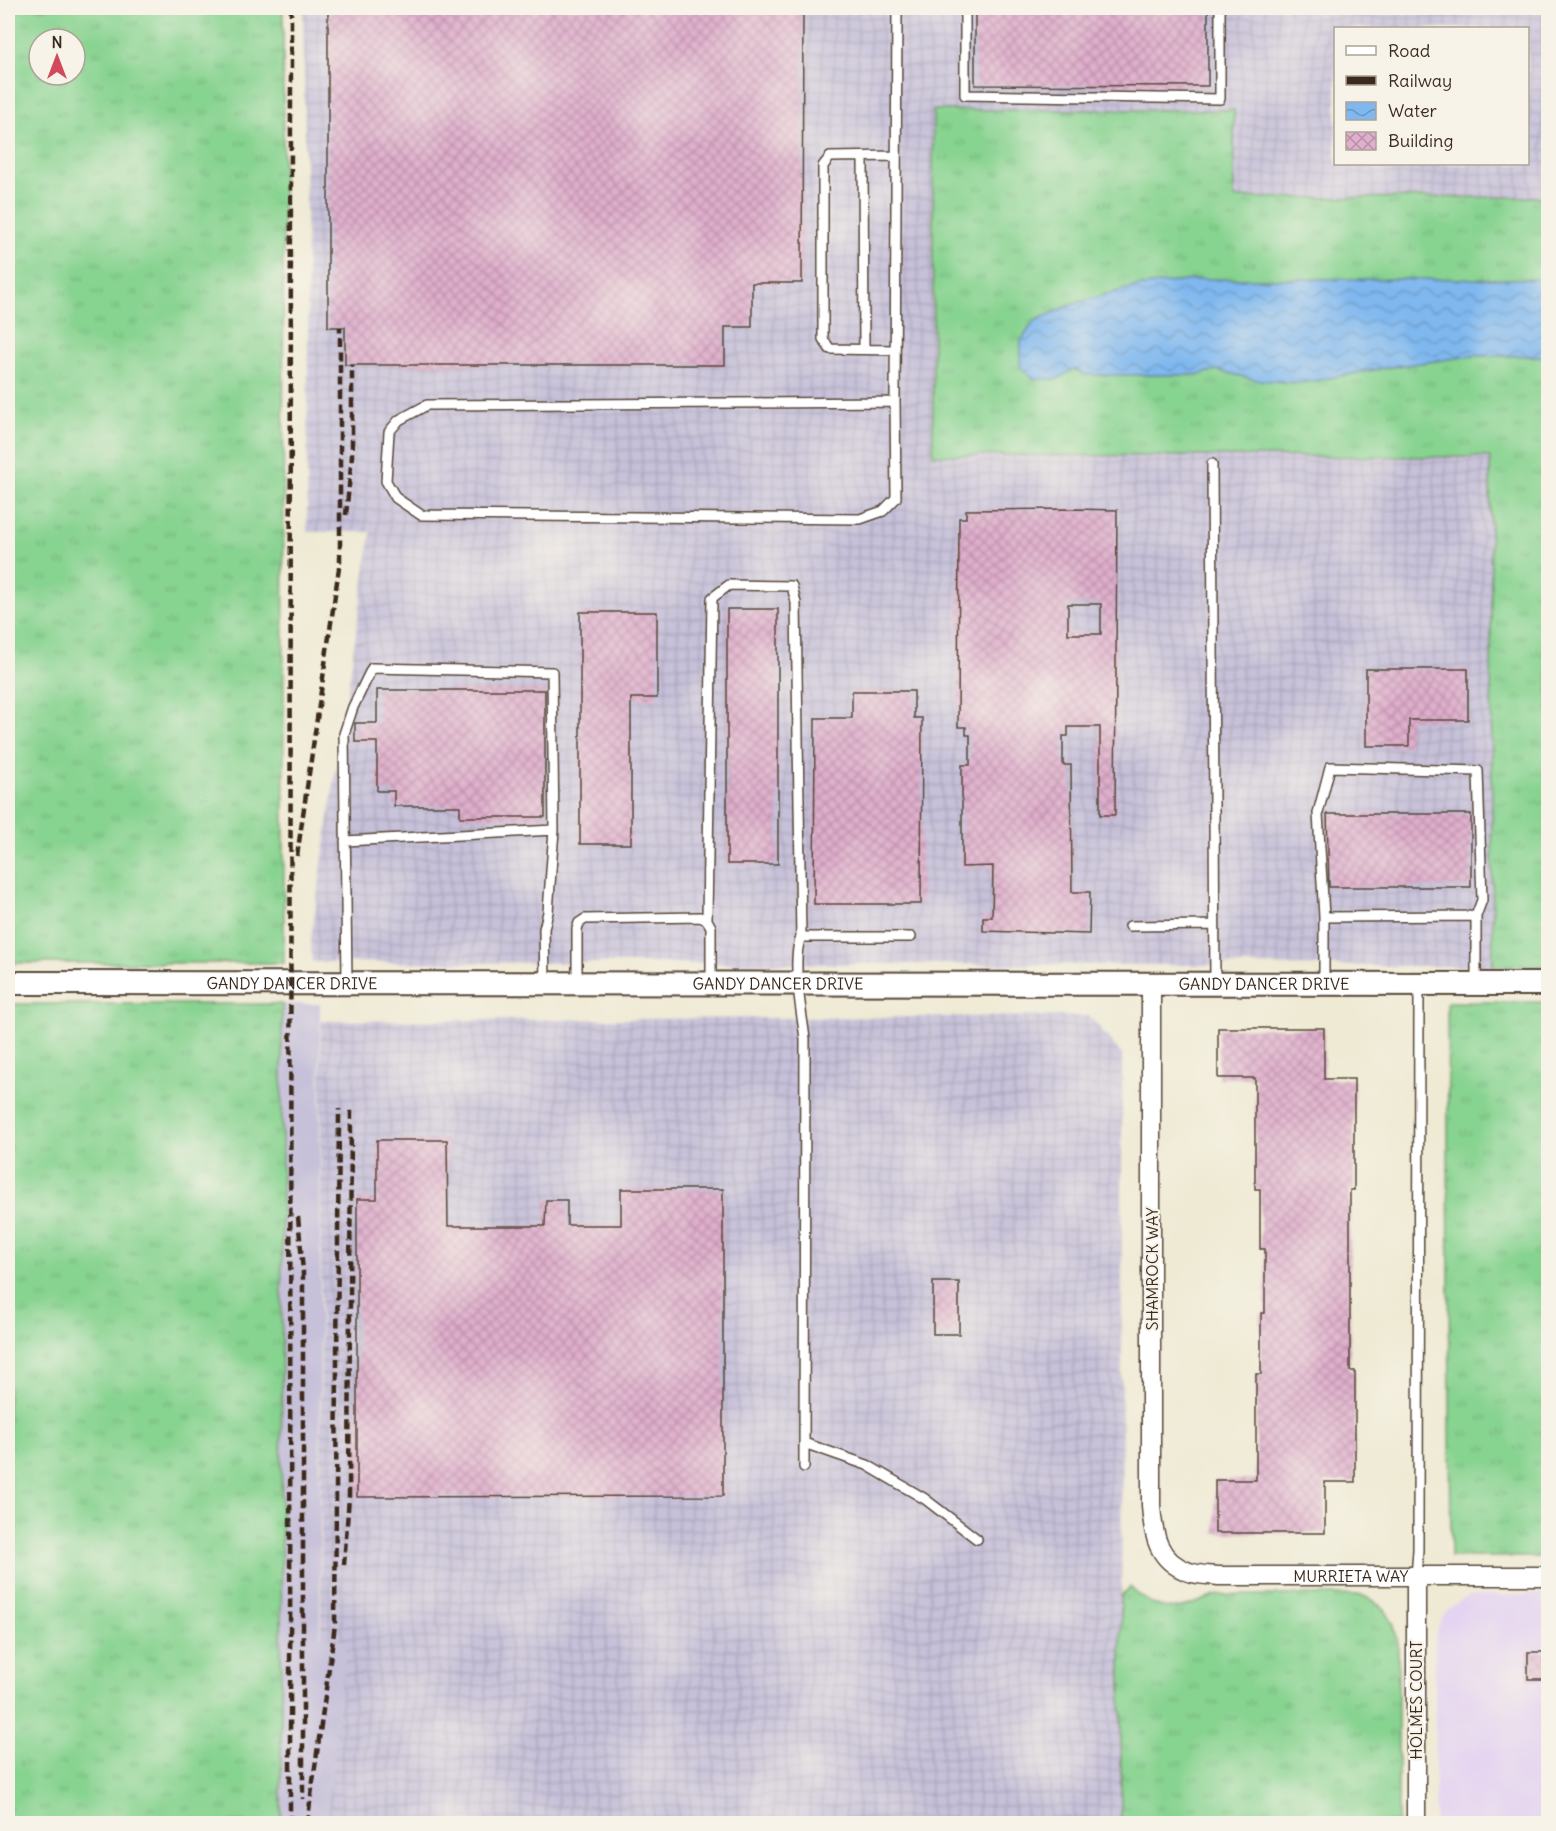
<svg xmlns="http://www.w3.org/2000/svg" width="1556" height="1831" font-family="Delius,sans-serif">
<style>
.built{fill:#e4d3f1}
.industrial{fill:url(#industrial-grid);fill-rule:evenodd}
.railway{fill:#c6c0d9}
.grass{fill:url(#grass-tufts);stroke:#617e57;stroke-width:1.5;fill-rule:evenodd}
.water{fill:url(#water-waves);stroke:#5d7186;stroke-width:1.5}
.building{fill:url(#building-cross-hatch);fill-rule:evenodd}
.lines{fill:none;stroke-linecap:round;stroke-linejoin:round}
.service-casing{stroke:#564739;stroke-width:12}
.minor-casing{stroke:#564739;stroke-width:21}
.tertiary-casing{stroke:#564739;stroke-width:26}
.service{stroke:#fff;stroke-width:9}
.minor{stroke:#fff;stroke-width:18}
.tertiary{stroke:#fff;stroke-width:22}
.rail{stroke:#3b2a1e;stroke-width:4.5;stroke-dasharray:9 4.5;stroke-linecap:butt}
.labels{text-anchor:middle;dominant-baseline:central;stroke-width:4.5;stroke-linejoin:round;paint-order:stroke}
.street-label{font-size:16px;fill:#3b2a1e;stroke:#f7f3e8}
</style>
<defs>
<pattern id="industrial-grid" width="8" height="8" patternUnits="userSpaceOnUse" patternTransform="scale(1.5)"><rect width="8" height="8" fill="#c6c0d9"/><path d="M0 4h8M4 0v8" fill="none" stroke="#aba5ba"/></pattern>
<pattern id="grass-tufts" width="24" height="20" patternUnits="userSpaceOnUse" patternTransform="scale(1.5)"><rect width="24" height="20" fill="#87d390"/><path d="M3 7l-1-3M5 7V3M7 7l1-3M15 17l-1-3M17 17v-4M19 17l1-3" fill="none" stroke="#75b57c"/></pattern>
<pattern id="water-waves" width="16" height="10" patternUnits="userSpaceOnUse" patternTransform="scale(1.5)"><rect width="16" height="10" fill="#7fb8ef"/><path d="M0 5q4-4 8 0t8 0" fill="none" stroke="#6996c1"/></pattern>
<pattern id="building-cross-hatch" width="8" height="8" patternUnits="userSpaceOnUse" patternTransform="scale(1.5)"><rect width="8" height="8" fill="#e0afcd"/><path d="M0 0l8 8M0 8l8-8" fill="none" stroke="#b78fa6"/></pattern>
</defs>
<rect width="100%" height="100%" fill="#f7f3e8"/>
<filter id="ink" filterUnits="userSpaceOnUse"><feTurbulence type="fractalNoise" baseFrequency=".0167" numOctaves="2"/><feDisplacementMap in="SourceGraphic" scale="12" xChannelSelector="R" yChannelSelector="G"/><feConvolveMatrix kernelMatrix="1 2 1 2 8 2 1 2 1" color-interpolation-filters="sRGB"/></filter>
<filter id="wash" filterUnits="userSpaceOnUse"><feTurbulence type="fractalNoise" baseFrequency=".008" numOctaves="4" result="noise"/><feDisplacementMap in="SourceGraphic" scale="24" xChannelSelector="R" yChannelSelector="G"/><feGaussianBlur stdDeviation="1.35" result="paint"/><feColorMatrix in="noise" values="0 0 0 0 0 0 0 0 0 0 0 0 0 0 0 0 0 1.4 0 .05"/><feComposite in="paint" operator="in"/></filter>
<g filter="url(#wash)">
<rect width="100%" height="100%" fill="#efead4"/>
<path class="built" d="M1548,1594V1823L1435,1824V1640L1441,1619L1448,1609L1468,1596L1481,1595Z"/>
<path class="industrial" d="M303,8H1548V197L1234,198V110H934L933,455L1490,457L1493,966L312,962L311,939L371,532H307L308,327ZM1336,28H1528V164H1336Z
M1090,1016L1122,1055L1121,1823H321V1021Z"/>
<path class="railway" d="M282,1004H320V1636L347,1640L326,1823H281Z"/>
<path class="grass" d="M8,8H283L284,963H8ZM39,39H75V75H39Z
M933,110H1234V198L1548,197V966H1493L1490,457L933,455Z
M1447,1002H1548V1557H1451Z
M8,1004H282L281,1823H8Z
M1130,1587C1146,1603 1168,1614 1190,1605C1201,1602 1210,1596 1222,1595H1361L1374,1601L1385,1610L1393,1622L1398,1642V1823H1121V1595Z"/>
<path class="water" d="M1201,279H1548V356H1471L1385,368L1301,383L1257,380L1216,370L1199,375H1086L1074,369L1057,379H1034L1020,367L1021,341L1034,321L1073,304L1133,287Z"/>
<g id="blocks">
<path class="building" d="M328,8H803L802,283H752V327H725V365H345V327H328Z
M975,8H1208V86L975,85Z
M1075,509L1117,510L1115,815H1100V727H1068V736H1063V765H1071L1072,892H1090L1089,934L983,931V917H992L993,866L962,867V765H970V735H966V727H958L959,518H966V510ZM1068,604H1101V634H1068Z
M727,609H778V864H727Z
M580,612H657V698H631V844H580Z
M1366,669H1468V720H1409V746H1366Z
M377,690H545V817H460V806H394V791H377V742H355V723H377Z
M852,691H914V718H922L921,904H814L815,718H852Z
M1327,814H1471V887H1329Z
M1218,1028H1324V1079H1354V1190H1350V1371H1355V1482H1325V1533H1215V1480H1256V1374H1261V1313H1265V1249H1260V1189H1255V1078H1218Z
M377,1140H447L448,1226H545L546,1200H567V1225H621V1189H723V1496L357,1497V1199H377Z
M933,1282H959V1334H933Z
M1528,1652H1548V1679H1528Z"/>
</g>
</g>
<g filter="url(#ink)">
<use href="#blocks" fill-opacity="0" stroke="#564739" stroke-width="1.5"/>
<g class="lines">
<g class="service-casing">
<path id="service" d="M965,8V95L1220,99V8
M863,157L864,349
M895,350L830,349L823,339V166L830,157L896,156
M895,402L427,405L399,420L389,432L386,481L396,498L421,515L860,519L883,511L896,498L895,402L897,8
M1212,464L1215,984
M345,841L554,830
M1324,917L1476,916
M707,920L712,598L729,585L792,586L796,603L801,937
M1130,926L1214,925
M347,982L344,734L353,707L372,668L552,672L554,830L548,912L544,929L545,982
M577,982V929L579,923L585,919L700,917L707,920L711,927V982
M1324,983V917L1318,813L1330,767L1478,771L1482,900L1476,916V983
M804,1443L867,1465L925,1499L977,1539
M804,1467L805,1039C802,1014 791,959 801,937H911
M1416,1577L1418,1550L1419,984"/>
</g>
<g class="minor-casing">
<g id="minor">
<path id="s1" d="M1151,984V1505C1153,1534 1157,1561 1189,1572C1197,1575 1208,1575 1218,1576H1548"/>
<path d="M1416,1577V1824"/>
</g>
</g>
<g class="tertiary-casing">
<g id="tertiary">
<path id="s2" d="M8,983L1548,984"/>
</g>
</g>
<use href="#service" class="service"/>
<use href="#minor" class="minor"/>
<use href="#tertiary" class="tertiary"/>
<path class="rail" d="M346,515L352,456V365
M297,856L340,561V327
M298,1217L303,1271V1799
M344,1565L349,1497L351,1109
M290,1824L291,8
M307,1824L335,1625L339,1109"/>
</g>
</g>
<g class="labels">
<g class="street-label">
<text stroke="none"><textPath href="#s2" startOffset="284">GANDY DANCER DRIVE</textPath></text>
<text stroke="none"><textPath href="#s2" startOffset="770">GANDY DANCER DRIVE</textPath></text>
<text stroke="none"><textPath href="#s2" startOffset="1256">GANDY DANCER DRIVE</textPath></text>
<text transform="translate(1152 1269) rotate(-90)">SHAMROCK WAY</text>
<text stroke="none"><textPath href="#s1" startOffset="766">MURRIETA WAY</textPath></text>
<text transform="translate(1416 1700) rotate(-90)">HOLMES COURT</text>
</g>
</g>
<rect width="1556" height="1831" fill="none" stroke="#f7f3e8" stroke-width="30"/>
<rect x="1334" y="27" width="195" height="138" fill="#f7f3e8" stroke="#aca397" stroke-width="1.5"/>
<rect x="1346" y="46" width="30" height="9" fill="#ffffff" stroke="#aca397" stroke-width="1.5"/>
<text x="1388" y="57" font-size="18" fill="#3b2a1e">Road</text>
<rect x="1346" y="76" width="30" height="9" fill="#3b2a1e" stroke="#aca397" stroke-width="1.5"/>
<text x="1388" y="87" font-size="18" fill="#3b2a1e">Railway</text>
<rect x="1346" y="102" width="30" height="18" fill="url(#water-waves)" stroke="#aca397" stroke-width="1.5"/>
<text x="1388" y="117" font-size="18" fill="#3b2a1e">Water</text>
<rect x="1346" y="132" width="30" height="18" fill="url(#building-cross-hatch)" stroke="#aca397" stroke-width="1.5"/>
<text x="1388" y="147" font-size="18" fill="#3b2a1e">Building</text>
<g transform="translate(57 57)"><circle r="28" fill="#f7f3e8" stroke="#aca397" stroke-width="1.5"/>
<path d="M0-4.5L10 22L0 15L-10 22Z" fill="#d1495b"/>
<text y="-9" font-size="16" font-weight="bold" text-anchor="middle" fill="#3b2a1e">N</text>
</g>
</svg>
